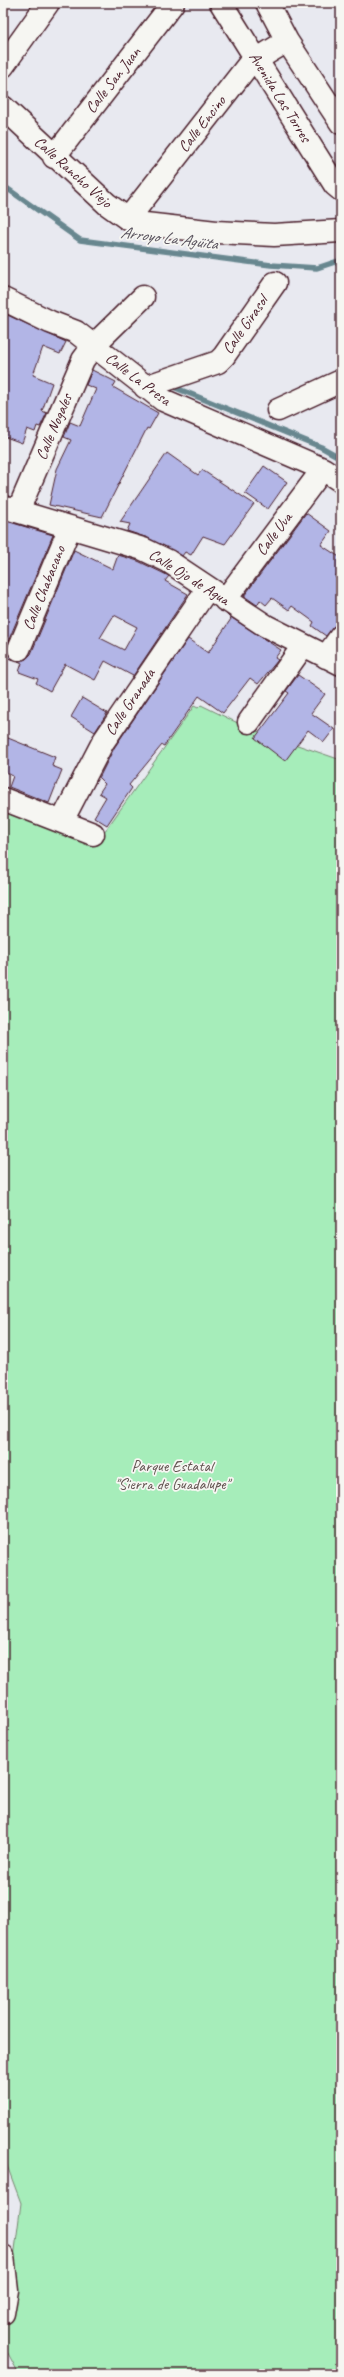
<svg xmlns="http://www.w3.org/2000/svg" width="344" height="2377" font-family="Caveat,sans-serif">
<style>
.green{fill:#a6edba;stroke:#788672}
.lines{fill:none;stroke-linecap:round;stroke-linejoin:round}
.stream{stroke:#67878f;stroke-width:5.5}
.building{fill:#b2b5e6;stroke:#4a1f2b;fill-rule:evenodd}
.minor-casing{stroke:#4a1f2b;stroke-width:25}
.minor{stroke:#f6f6f2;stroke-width:22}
.labels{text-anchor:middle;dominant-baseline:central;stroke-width:3.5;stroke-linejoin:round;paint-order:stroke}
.street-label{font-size:16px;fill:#4a1f2b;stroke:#f6f6f2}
.park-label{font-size:16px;fill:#61524f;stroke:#f6f6f2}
.water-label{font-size:17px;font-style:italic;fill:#59535d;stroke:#f6f6f2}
</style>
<rect width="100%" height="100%" fill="#e8e9f0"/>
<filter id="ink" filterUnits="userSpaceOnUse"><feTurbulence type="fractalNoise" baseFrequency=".025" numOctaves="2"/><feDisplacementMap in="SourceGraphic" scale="8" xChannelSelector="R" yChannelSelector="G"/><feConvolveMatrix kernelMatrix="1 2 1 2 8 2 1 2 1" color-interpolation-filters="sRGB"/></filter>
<g filter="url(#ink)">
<path class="green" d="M201,705L248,728L341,760V2374H19L3,2344L21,2203L3,2155V802L100,838L194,706L198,708Z"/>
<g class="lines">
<path class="stream" d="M8,189L80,240L271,265L317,268L341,260
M176,388L321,447L341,458"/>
</g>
<path class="building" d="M3,313L66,342L60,354L43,347L33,375L52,383L42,411L47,413L40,427L37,426L35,432L27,429L22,443L3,436Z
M92,370L116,382L113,387L158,413L149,429L147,428L102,517L49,505L57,469L71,440L64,437L70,422L80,426L96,389L86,385Z
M167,453L198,475L202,470L254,504L225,544L203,536L191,555L185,552L182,556L148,538L127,531L130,524L120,522Z
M264,466L287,482L268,509L245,493Z
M306,513L331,531L321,545L341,558V568L335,577L341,582V624L335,625L326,636L312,626L314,622L292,606L289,610L272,598L266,605L260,600L257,605L244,596Z
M3,520L53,535L7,644V651L13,660L3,656Z
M74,550L113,569L118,555L138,561L169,576L165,581L188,594L133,676L105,661L95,680L65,664L50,691L36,683L38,679L19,672L22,663L18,661L26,659L31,654ZM114,615L137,627L124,650L100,638Z
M226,614L281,650L275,658L278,660L258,684L250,678L223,713L199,696L164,746L162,745L129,785L132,788L107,825L94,817L106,797L99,793L105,784L99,778L114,748L188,639L208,653L231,619Z
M298,675L325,694L311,713L334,729L324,742L308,730L285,761L255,738L289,693L286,691Z
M82,698L107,713L95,732L71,717Z
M3,736L55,757L52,766L62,770L49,803L9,787L13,776L3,771Z"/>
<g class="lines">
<g class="minor-casing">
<path id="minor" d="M221,3L335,185L341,190
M267,3L287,41L341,123
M3,66L48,3
M3,107L107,204L128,219L145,224L216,232L274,235L341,231
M54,157L173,3
M128,219L249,64L287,41
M3,299L50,322L76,332L163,400L323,469L341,481
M145,387L218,362L224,356L275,283
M278,410L341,381
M3,507L143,549L168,561L266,626L341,664
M18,511L83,360L94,345L143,297
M225,600L323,469
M19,649L70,527
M326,657L341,636
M249,722L303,646
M3,799L93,834
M62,821L103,742L208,588
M3,2256L7,2290L3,2313"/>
</g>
<use href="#minor" class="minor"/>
</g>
</g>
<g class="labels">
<g class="street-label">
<text transform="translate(113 80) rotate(-52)">Calle San Juan</text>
<text transform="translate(280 97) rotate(58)">Avenida Las Torres</text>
<text transform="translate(202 124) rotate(-52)">Calle Encino</text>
<text transform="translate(73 172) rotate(42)">Calle Rancho Viejo</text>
<text transform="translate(245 325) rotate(-55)">Calle Girasol</text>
<text transform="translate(138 379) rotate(37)">Calle La Presa</text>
<text transform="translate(54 427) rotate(-67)">Calle Nogales</text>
<text transform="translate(274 534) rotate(-53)">Calle Uva</text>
<text transform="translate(189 577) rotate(32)">Calle Ojo de Agua</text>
<text transform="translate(44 588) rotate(-68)">Calle Chabacano</text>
<text transform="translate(130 702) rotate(-56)">Calle Granada</text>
</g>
<g class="park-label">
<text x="172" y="1466">Parque Estatal<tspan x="172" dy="18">"Sierra de Guadalupe"</tspan></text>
</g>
<g class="water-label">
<text transform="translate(169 238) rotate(7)">Arroyo La Agüita</text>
</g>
</g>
<rect width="344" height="2377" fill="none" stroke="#f6f6f2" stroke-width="16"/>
<rect x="8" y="8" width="328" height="2361" fill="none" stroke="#4a1f2b" stroke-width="1.5" filter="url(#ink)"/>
</svg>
